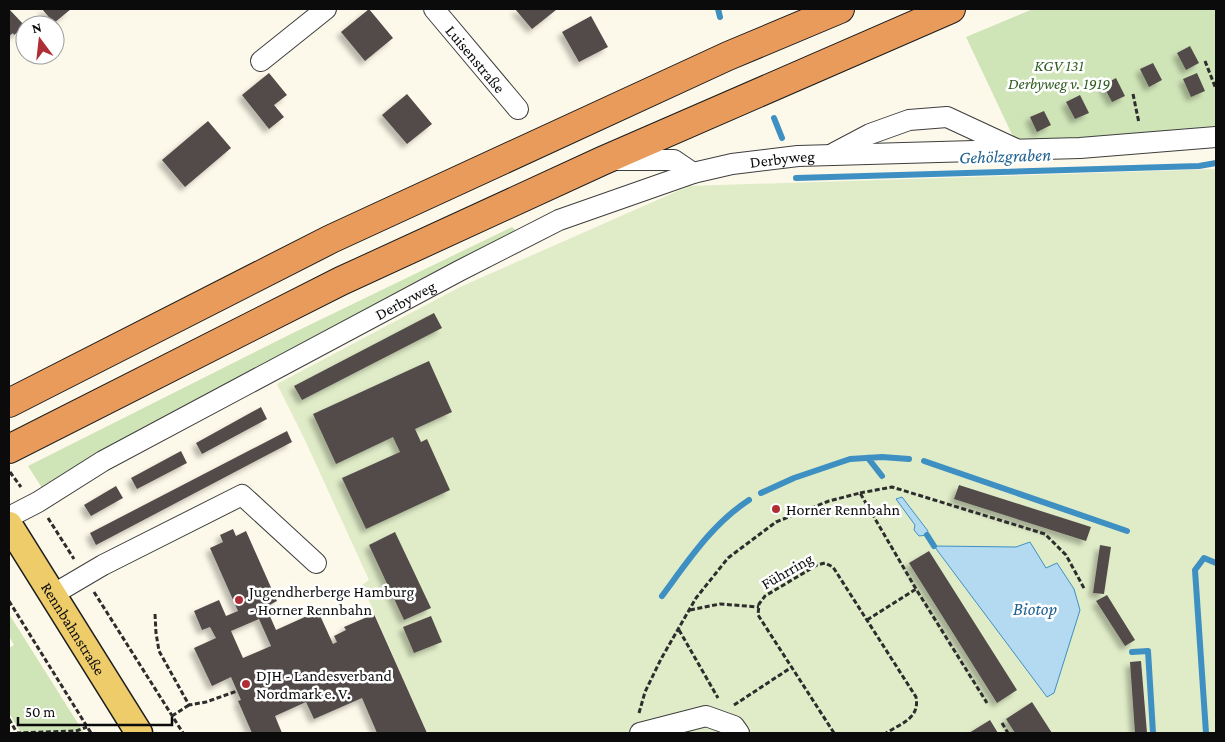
<svg xmlns="http://www.w3.org/2000/svg" width="1225" height="742" font-family="'Crimson Pro',serif">
<style>
.green{fill:#cfe4b7}
.pitch{fill:#e0ecc8}
.water{fill:#b3daf1;stroke:#3f90c2}
.lines{fill:none;stroke-linecap:round;stroke-linejoin:round}
.stream{stroke:#3f90c2;stroke-width:6}
.building{fill:#524c48;fill-rule:evenodd;filter:url(#shadow)}
.minor-casing{stroke:#3e3e3e;stroke-width:22}
.major-casing{stroke:#1c1c1c;stroke-width:29}
.highway-casing{stroke:#1c1c1c;stroke-width:30}
.path{stroke:#2d2d2d;stroke-width:3;stroke-dasharray:5 2.5;stroke-linecap:butt}
.minor{stroke:#fff;stroke-width:20}
.major{stroke:#eecc6a;stroke-width:26}
.highway{stroke:#e99b5c;stroke-width:28}
.poi-dot{fill:#af2e36;stroke:#fff;stroke-width:2}
.labels{text-anchor:middle;dominant-baseline:central;stroke-width:5;stroke-linejoin:round;paint-order:stroke}
.street-label{font-size:16px;fill:#0b0b0b;stroke:#fff}
.park-label{font-size:16px;font-style:italic;fill:#2e5c21;stroke:#fff}
.poi-label{font-size:16px;fill:#0b0b0b;stroke:#fff;text-anchor:start}
.water-label{font-size:18px;font-style:italic;fill:#1f6191;stroke:#fff}
</style>
<defs>
<filter id="shadow"><feDropShadow dx="-4.5" dy="4.5" stdDeviation="2.5" flood-color="#0004"/></filter>
</defs>
<rect width="100%" height="100%" fill="#fdf9ea"/>
<path class="green" d="M1033,9H1216V130L1016,143L966,37Z
M512,227L519,233L44,491L28,466L297,331Z
M9,614L84,733H21L9,713V648L14,645L9,636Z"/>
<path class="pitch" d="M1216,169V733H427L362,585L369,580L304,438L277,384L460,287L689,186Z"/>
<path class="water" d="M902,497L928,531L927,535L919,536L914,530L915,525L896,499Z
M1030,542L1046,568L1057,563L1074,589L1080,610L1054,693L1047,697L934,546L1016,547Z"/>
<g class="lines">
<path class="stream" d="M718,9L720,17
M774,118L782,138
M796,178L1199,166L1216,163
M868,458L882,476
M924,461L1127,531
M761,493L794,478L850,459L882,457L909,459
M927,535L934,546
M662,596C688,561 712,524 749,500
M1132,652L1148,651L1153,733
M1206,733L1195,570L1204,558L1216,563"/>
</g>
<path class="building" d="M9,9L25,26L14,35L13,33L9,36Z
M42,9H71L54,23Z
M369,9L393,38L365,61L341,32Z
M515,9H554L556,10L532,29Z
M591,16L608,47L579,62L562,32Z
M1190,46L1199,63L1186,70L1177,53Z
M1153,63L1162,80L1149,87L1140,69Z
M269,73L287,95L274,105L284,117L269,129L242,95Z
M1197,73L1205,91L1191,97L1183,79Z
M1116,78L1125,96L1112,102L1103,85Z
M407,94L432,124L407,144L382,115Z
M1080,95L1089,113L1075,119L1066,102Z
M1044,111L1051,125L1037,132L1030,117Z
M208,121L231,148L185,187L162,160Z
M434,313L442,328L302,400L294,386Z
M429,361L452,412L415,429L421,442L427,439L450,490L366,529L342,478L400,452L393,437L336,464L313,414Z
M261,407L267,419L202,454L196,443Z
M287,431L292,442L96,545L90,533Z
M181,451L187,463L137,489L131,478Z
M959,485L1091,527L1086,541L954,499Z
M116,486L123,498L91,516L84,505Z
M233,529L236,536L246,531L277,601L266,607L276,630L318,611L333,644L337,642L334,636L346,630L344,627L374,614L427,733H377L362,698L314,719L306,702L275,716L282,733H252L238,701L241,700L231,677L212,686L194,648L216,638L210,627L202,630L194,611L219,600L226,616L238,611L210,548L223,542L220,535ZM259,619L271,646L243,658L231,631Z
M395,532L431,608L404,620L369,545Z
M1100,545L1111,547L1104,594L1093,593Z
M929,551L1017,690L997,703L909,563Z
M1107,595L1135,640L1125,646L1096,601Z
M431,616L442,642L414,653L403,627Z
M1141,661L1147,733H1135L1130,662Z
M1032,702L1052,733H1015L1006,719Z
M990,720L998,733H969Z"/>
<g class="lines">
<g class="minor-casing">
<g id="minor">
<path id="s1" d="M434,9L518,109"/>
<path d="M261,61L326,9"/>
<path d="M834,153L870,134L909,120L947,117L1016,149"/>
<path d="M611,160H674L693,173"/>
<path id="s2" d="M9,517L38,502L103,461L459,271L559,220L693,173L732,164L798,156L1080,148L1216,137"/>
<path d="M52,595L103,565L242,495L316,563"/>
<path d="M640,733L706,716L734,726L739,733"/>
</g>
</g>
<g class="major-casing">
<g id="major">
<path id="s3" d="M9,525L139,733"/>
</g>
</g>
<g class="highway-casing">
<path id="highway" d="M9,403L331,239L728,56L840,9
M9,449L341,281L602,161L951,9"/>
</g>
<path class="path" d="M1205,61L1216,89
M1133,94L1139,123
M10,472L21,487
M860,493L892,487L1045,534L1066,555L1085,590
M48,518L74,559
M94,592L183,733
M9,601L91,733
M690,610L720,604L759,607
M155,614L156,633L159,651L189,705L206,702L237,691
M867,620L916,589
M679,630L718,698
M734,705L792,667
M639,713L645,692L661,659L696,598L728,558L776,522L829,501L860,493L916,589L987,703
M172,716L189,705
M9,719L17,733L76,731L87,727
M1002,723L1008,733
M834,733L758,615L759,604L765,596L817,565L825,563L833,567L916,697C920,718 902,723 886,733"/>
<use href="#minor" class="minor"/>
<use href="#major" class="major"/>
<use href="#highway" class="highway"/>
</g>
<g class="poi-dot">
<circle cx="776" cy="509" r="5"/>
<circle cx="239" cy="600" r="5"/>
<circle cx="246" cy="684" r="5"/>
</g>
<g class="labels">
<g class="street-label">
<text stroke="none"><textPath href="#s1" startOffset="65">Luisenstraße</textPath></text>
<text stroke="none"><textPath href="#s2" startOffset="858">Derbyweg</textPath></text>
<text stroke="none"><textPath href="#s2" startOffset="452">Derbyweg</textPath></text>
<text transform="translate(787 571) rotate(-30)">Führring</text>
<text stroke="none"><textPath href="#s3" startOffset="122">Rennbahnstraße</textPath></text>
</g>
<g class="park-label">
<text x="1059" y="65">KGV 131<tspan x="1059" dy="18">Derbyweg v. 1919</tspan></text>
</g>
<g class="poi-label">
<text x="786" y="509">Horner Rennbahn</text>
<text x="249" y="591">Jugendherberge Hamburg<tspan x="249" dy="18">- Horner Rennbahn</tspan></text>
<text x="256" y="675">DJH - Landesverband<tspan x="256" dy="18">Nordmark e. V.</tspan></text>
</g>
<g class="water-label">
<text transform="translate(1005 156) rotate(-2)">Gehölzgraben</text>
<text x="1035" y="609">Biotop</text>
</g>
</g>
<rect width="1225" height="742" fill="none" stroke="#0b0b0b" stroke-width="20"/>
<g transform="translate(40 40) rotate(345)"><circle r="24" fill="#ffffff" stroke="#9d9d9d"/>
<path d="M0-4L9 19L0 12L-9 19Z" fill="#af2e36"/>
<text y="-8" font-size="14" font-weight="bold" text-anchor="middle" fill="#0b0b0b">N</text>
</g>
<path d="M18 717v8h154v-8" fill="none" stroke="#0b0b0b" stroke-width="2.5"/>
<text x="25" y="717" font-size="15" fill="#0b0b0b" stroke="#ffffff" stroke-width="4" paint-order="stroke">50 m</text>
</svg>
